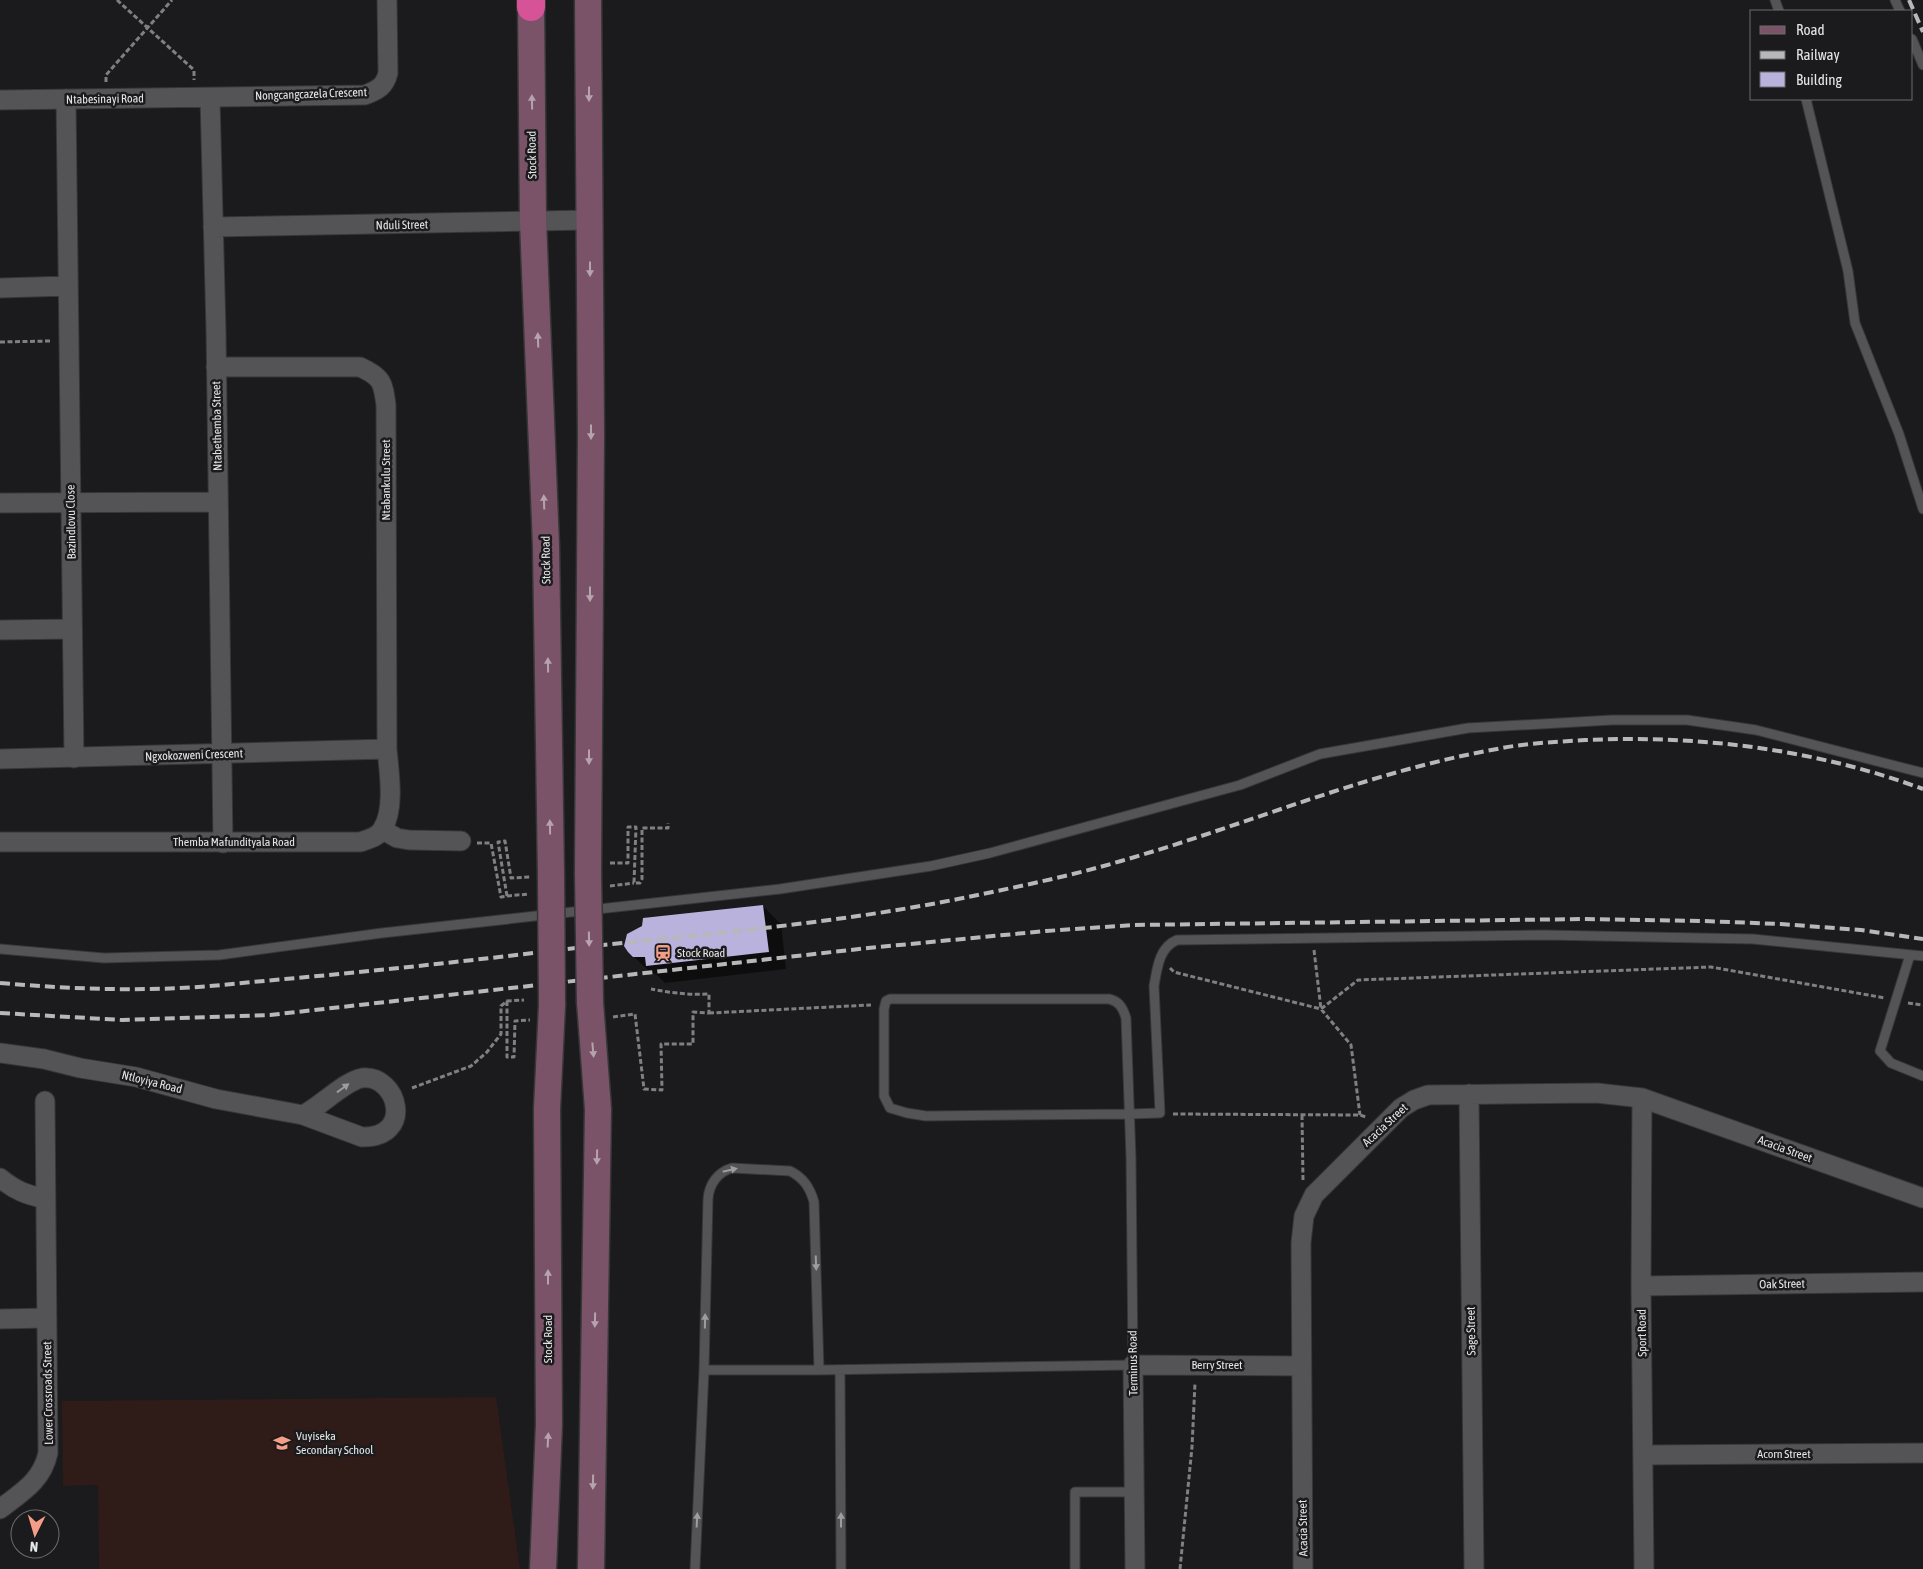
<svg xmlns="http://www.w3.org/2000/svg" width="1923" height="1569" font-family="'Asap Condensed',sans-serif">
<style>
.education{fill:#2f1c19}
.shadow{fill:#0007}
.building{fill:#b9b2dc}
.lines{fill:none;stroke-linecap:round;stroke-linejoin:round}
.lane-casing{stroke:#373738;stroke-width:11}
.street-casing{stroke:#373738;stroke-width:21}
.secondary-casing{stroke:#373738;stroke-width:29}
.highway-casing{stroke:#373738;stroke-width:30}
.path{stroke:#807f81;stroke-width:3;stroke-dasharray:5 2.5;stroke-linecap:butt}
.lane{stroke:#545355;stroke-width:9}
.street{stroke:#545355;stroke-width:19}
.secondary{stroke:#7b5368;stroke-width:26}
.highway{stroke:#d55396;stroke-width:28}
.rail{stroke:#b8b7b9;stroke-width:4;stroke-dasharray:10 5;stroke-linecap:butt}
.secondary-bridge-casing{stroke:#373738;stroke-width:29;stroke-linecap:butt}
.secondary-bridge{stroke:#7b5368;stroke-width:26}
.oneway{fill:#b6a3ae}
.oneway2{fill:#9d9c9e}
.labels{text-anchor:middle;dominant-baseline:central;stroke-width:5;stroke-linejoin:round;paint-order:stroke}
.street-label{font-size:12px;fill:#e6e5e7;stroke:#1b1a1c}
.poi-label{font-size:12px;fill:#e6e5e7;stroke:#1b1a1c;text-anchor:start}
</style>
<rect width="100%" height="100%" fill="#1b1a1c"/>
<path class="education" d="M496,1397L520,1569H99L98,1485L63,1486L62,1401Z"/>
<path class="shadow" d="M763,906L781,924L786,969L665,983L657,975L650,972L631,954Z"/>
<path class="building" d="M763,905L769,952L646,966L645,957H633L628,952L624,946L627,934L642,926L643,918Z"/>
<g class="lines">
<g class="lane-casing">
<path id="lane" d="M1775,0L1779,11
M1895,0L1900,11
M1912,39L1923,65
M1806,99L1848,271L1855,323L1899,434L1923,509
M0,949L104,958L219,955L382,933L780,889L931,866L990,853L1240,785L1320,754L1468,728L1612,720H1687L1756,730L1923,773
M1910,955L1880,1051L1891,1063L1923,1076
M704,1370H819L1133,1365L1131,1158L1126,1018C1123,1008 1119,1001 1109,999H890L886,1001L884,1009V1096L890,1108L907,1113L926,1116L1130,1114L1160,1113L1154,986C1157,969 1159,947 1177,940L1544,935L1753,939L1923,956
M840,1370L841,1569
M695,1569L704,1370L708,1199C709,1184 718,1172 732,1168L790,1171C804,1178 810,1188 814,1202L819,1370
M1075,1569V1492H1134"/>
</g>
<g class="street-casing">
<path id="street" d="M210,98L216,331L223,843
M66,99L74,758
M0,100L365,95C378,90 385,86 388,73L387,0
M213,227L590,220
M0,288L68,286
M0,503L218,502
M0,630L72,629
M0,759L387,749
M383,830L397,838L409,840L461,841
M0,842H360C369,839 379,837 383,828C395,808 389,772 387,749L386,405C383,382 382,377 360,367H216
M0,1053L44,1059L80,1068L136,1077L216,1099L303,1115L362,1137C415,1138 398,1074 362,1078C345,1081 321,1106 303,1115
M1469,1094L1474,1569
M1642,1098L1641,1286L1644,1569
M0,1178C16,1191 25,1194 45,1199
M1641,1286L1923,1282
M0,1319L47,1318
M1644,1455L1923,1453
M0,1509C22,1492 42,1481 48,1453L45,1101
M1135,1569L1133,1365L1301,1366
M1303,1569L1301,1243L1304,1216L1314,1195L1401,1108L1414,1100L1428,1095L1597,1093L1642,1098L1923,1198"/>
</g>
<g class="secondary-casing">
<path id="secondary" d="M531,0L533,221L546,546L551,876
M588,0L591,434L588,873
M590,1002L598,1109L591,1569
M543,1569L549,1424L547,1109L552,1005"/>
</g>
<g class="highway-casing">
<path id="highway" d="M531,0V7"/>
</g>
<path class="path" d="M117,0L194,70V80
M106,82V75L172,0
M0,342L51,341
M477,843H491L501,897L507,896L498,842L505,841L511,878L531,877
M610,863H628V827H636L634,883H640L642,879V828H668V823
M610,886L634,883
M507,896L529,894
M1314,950L1321,1009L1351,1045L1360,1115
M1170,968L1174,972L1321,1009L1358,980L1711,967L1885,998
M507,1001V1057H514L515,1021L530,1020
M1908,1003L1923,1005
M709,1013L871,1005
M613,1017L635,1014L644,1089L662,1090L661,1044H693V1012L709,1013V994C690,995 671,993 651,989
M412,1088L471,1066L487,1052L501,1034V1006L507,1001L524,1000
M1173,1114L1360,1115L1366,1117
M1302,1115L1303,1180
M1180,1569L1192,1447L1195,1383"/>
<use href="#lane" class="lane"/>
<use href="#street" class="street"/>
<use href="#secondary" class="secondary"/>
<use href="#highway" class="highway"/>
<path class="rail" d="M1909,0L1923,32
M0,983C49,987 98,990 147,989C193,989 239,983 285,979C376,971 467,961 558,950C690,935 828,925 958,899C1012,888 1067,877 1121,861C1247,825 1367,772 1497,749C1526,743 1555,742 1585,740C1700,735 1815,749 1923,789
M0,1013L122,1020L270,1015L868,948L1046,931L1134,925L1583,919L1703,921L1781,924L1861,930L1923,939"/>
<g class="secondary-bridge-casing">
<path id="secondary-bridge" d="M588,873L590,1002
M551,876L552,1005"/>
</g>
<use href="#secondary-bridge" class="secondary-bridge"/>
</g>
<defs><path id="oneway-solid" d="M-6-.8H1V-3.2L6.5 0L1 3.2V.8H-6Z" transform="scale(1.25)"/></defs>
<g class="oneway">
<use href="#oneway-solid" transform="translate(589 94) rotate(90)"/>
<use href="#oneway-solid" transform="translate(532 102) rotate(-91)"/>
<use href="#oneway-solid" transform="translate(590 269) rotate(90)"/>
<use href="#oneway-solid" transform="translate(538 340) rotate(-92)"/>
<use href="#oneway-solid" transform="translate(591 432) rotate(90)"/>
<use href="#oneway-solid" transform="translate(544 502) rotate(-92)"/>
<use href="#oneway-solid" transform="translate(590 594) rotate(90)"/>
<use href="#oneway-solid" transform="translate(548 665) rotate(-91)"/>
<use href="#oneway-solid" transform="translate(589 757) rotate(90)"/>
<use href="#oneway-solid" transform="translate(550 827) rotate(-91)"/>
<use href="#oneway-solid" transform="translate(589 939) rotate(89)"/>
<use href="#oneway-solid" transform="translate(593 1050) rotate(85)"/>
<use href="#oneway-solid" transform="translate(597 1157) rotate(91)"/>
<use href="#oneway-solid" transform="translate(548 1277) rotate(-90)"/>
<use href="#oneway-solid" transform="translate(595 1320) rotate(91)"/>
<use href="#oneway-solid" transform="translate(548 1440) rotate(-87)"/>
<use href="#oneway-solid" transform="translate(593 1482) rotate(91)"/>
</g>
<g class="oneway2">
<use href="#oneway-solid" transform="translate(343 1088) rotate(-36)"/>
<use href="#oneway-solid" transform="translate(730 1170) rotate(-13)"/>
<use href="#oneway-solid" transform="translate(816 1263) rotate(88)"/>
<use href="#oneway-solid" transform="translate(705 1321) rotate(-89)"/>
<use href="#oneway-solid" transform="translate(697 1520) rotate(-87)"/>
<use href="#oneway-solid" transform="translate(841 1520) rotate(-90)"/>
</g>
<defs>
<g id="station-bare" transform="scale(1.35)"><path d="M-3-6H3Q5-6 5-4V2Q5 4 3 4L4.5 6H3L1.5 4h-3L-3 6H-4.5L-3 4Q-5 4-5 2V-4Q-5-6-3-6ZM-3.5-4v3h7v-3ZM-3.5 1v1.5H-2V1ZM2 1v1.5H3.5V1Z" fill="#f49e87" stroke="#1b1a1c" stroke-width="2.5" paint-order="stroke"/></g>
<g id="school-bare" transform="scale(1.35)"><path d="M0-5L7-2L0 1L-7-2ZM-4 1L0 2.5L4 1V4Q0 6-4 4Z" fill="#f49e87" stroke="#1b1a1c" stroke-width="2.5" paint-order="stroke"/></g>
</defs>
<g fill-rule="evenodd">
<use href="#station-bare" x="663" y="953"/>
<use href="#school-bare" x="282" y="1443"/>
</g>
<g class="labels">
<g class="street-label">
<text transform="translate(311 94) rotate(-2)">Nongcangcazela Crescent</text>
<text transform="translate(105 99) rotate(-1)">Ntabesinayi Road</text>
<text transform="translate(532 155) rotate(-91)">Stock Road</text>
<text transform="translate(402 225) rotate(-1)">Nduli Street</text>
<text transform="translate(217 426) rotate(-91)">Ntabethemba Street</text>
<text transform="translate(386 480) rotate(-90)">Ntabankulu Street</text>
<text transform="translate(71 522) rotate(-91)">Bazindlovu Close</text>
<text transform="translate(546 560) rotate(-91)">Stock Road</text>
<text transform="translate(194 755) rotate(-2)">Ngxokozweni Crescent</text>
<text x="234" y="842">Themba Mafundityala Road</text>
<text transform="translate(152 1082) rotate(14)">Ntloyiya Road</text>
<text transform="translate(1385 1125) rotate(-43)">Acacia Street</text>
<text transform="translate(1785 1149) rotate(20)">Acacia Street</text>
<text transform="translate(1782 1284) rotate(-1)">Oak Street</text>
<text transform="translate(1471 1331) rotate(-91)">Sage Street</text>
<text transform="translate(1642 1333) rotate(-91)">Sport Road</text>
<text transform="translate(548 1339) rotate(-90)">Stock Road</text>
<text transform="translate(1133 1363) rotate(-91)">Terminus Road</text>
<text x="1217" y="1365">Berry Street</text>
<text transform="translate(48 1393) rotate(-91)">Lower Crossroads Street</text>
<text x="1784" y="1454">Acorn Street</text>
<text transform="translate(1303 1528) rotate(-91)">Acacia Street</text>
</g>
<g class="poi-label">
<text x="677" y="953">Stock Road</text>
<text x="296" y="1436">Vuyiseka<tspan x="296" dy="14">Secondary School</tspan></text>
</g>
</g>
<rect x="1750" y="10" width="162" height="90" fill="#1b1a1c" stroke="#6c6b6d"/>
<rect x="1760" y="26" width="25" height="8" fill="#7b5368" stroke="#6c6b6d"/>
<text x="1796" y="35" font-size="15" fill="#e6e5e7">Road</text>
<rect x="1760" y="51" width="25" height="8" fill="#b8b7b9" stroke="#6c6b6d"/>
<text x="1796" y="60" font-size="15" fill="#e6e5e7">Railway</text>
<rect x="1760" y="72" width="25" height="15" fill="#b9b2dc" stroke="#6c6b6d"/>
<text x="1796" y="85" font-size="15" fill="#e6e5e7">Building</text>
<g transform="translate(35 1534) rotate(185)"><circle r="24" fill="#1b1a1c" stroke="#6c6b6d"/>
<path d="M0-4L9 19L0 12L-9 19Z" fill="#f49e87"/>
<text y="-8" font-size="14" font-weight="bold" text-anchor="middle" fill="#e6e5e7">N</text>
</g>
</svg>
